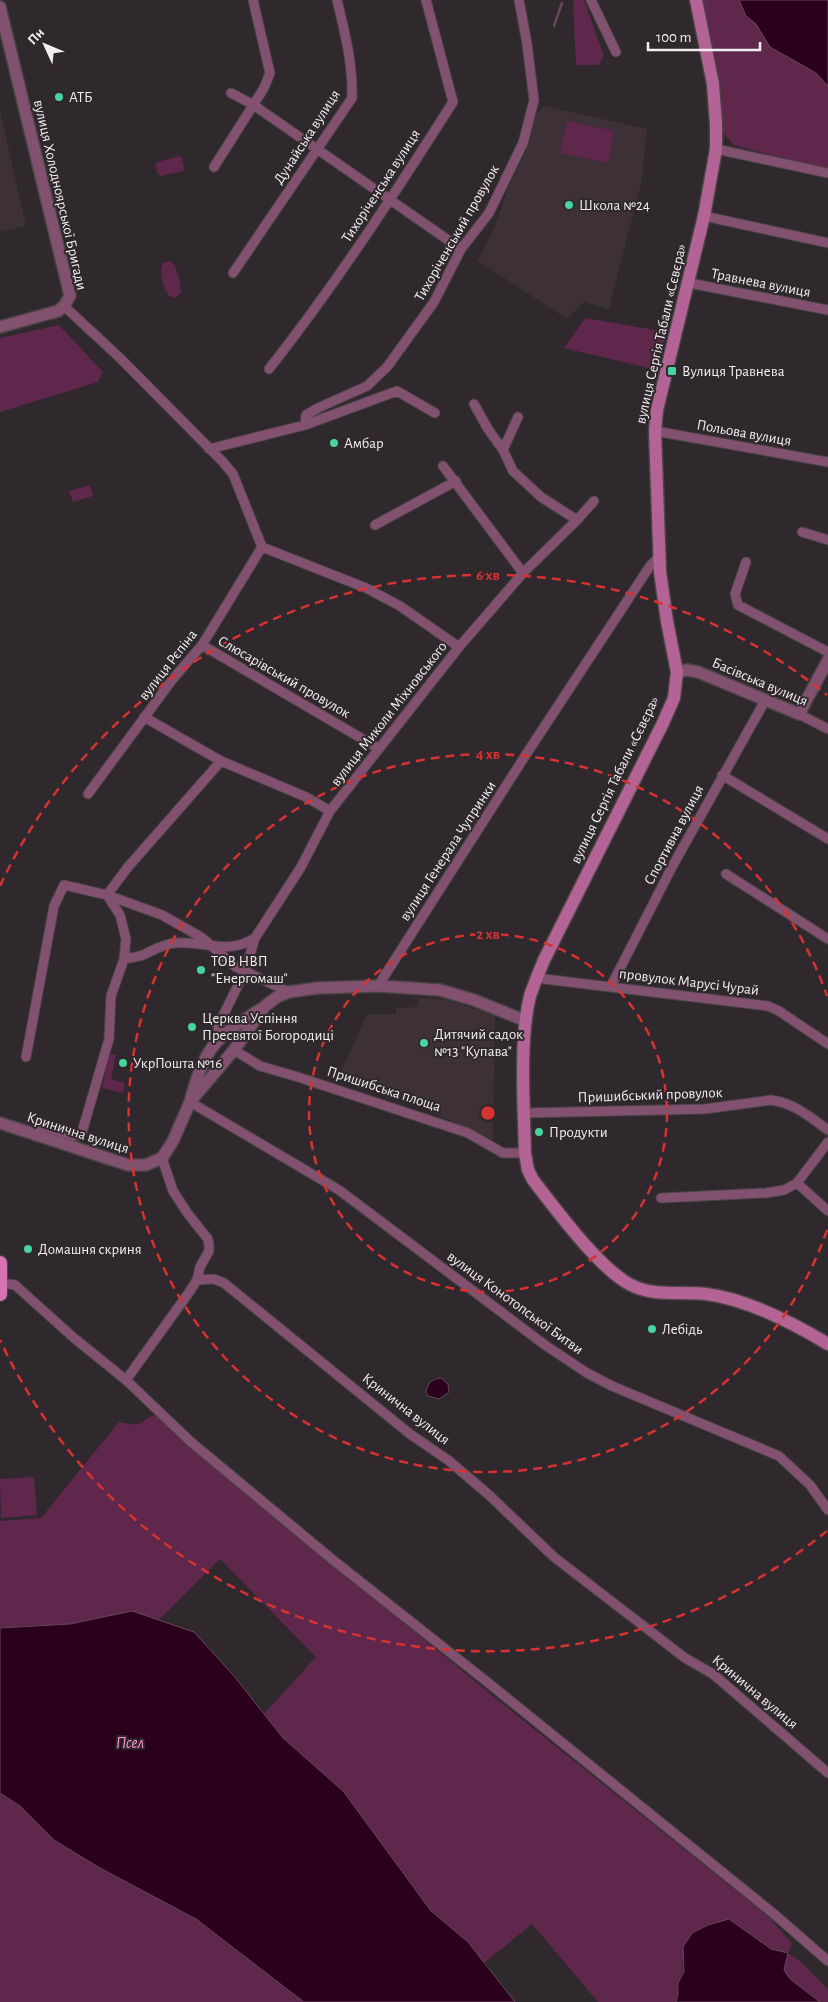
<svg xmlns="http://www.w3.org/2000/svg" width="828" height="2002" font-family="'Alegreya Sans',sans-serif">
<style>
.built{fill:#3d3037}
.green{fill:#5f274b}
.water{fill:#2a001d;stroke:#66475c}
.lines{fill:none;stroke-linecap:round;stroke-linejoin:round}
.stream{stroke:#66475c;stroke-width:2.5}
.minor-casing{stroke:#4a4447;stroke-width:11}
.tertiary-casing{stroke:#4a4447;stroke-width:14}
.secondary-casing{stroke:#4a4447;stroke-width:15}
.primary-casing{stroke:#4a4447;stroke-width:16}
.minor{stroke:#82516f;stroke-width:9}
.tertiary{stroke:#82516f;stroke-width:11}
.secondary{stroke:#b36495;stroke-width:12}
.primary{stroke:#d873b3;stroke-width:14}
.ring{fill:none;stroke:#d73232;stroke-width:2.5;stroke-dasharray:9 6}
.poi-dot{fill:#48d49d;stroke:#2f282c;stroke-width:2}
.labels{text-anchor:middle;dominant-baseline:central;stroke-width:4;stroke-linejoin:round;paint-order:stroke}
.poi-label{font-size:15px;fill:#f2edf0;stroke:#2f282c;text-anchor:start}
.street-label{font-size:15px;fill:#f2edf0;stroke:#2f282c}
.water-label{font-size:16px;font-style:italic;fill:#fe98d7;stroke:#2f282c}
.centre{fill:#d73232;stroke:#2f282c;stroke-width:2.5}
.ring-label{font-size:15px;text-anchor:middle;font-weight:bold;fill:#d73232;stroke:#2f282c;stroke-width:4;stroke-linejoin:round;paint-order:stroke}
</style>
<rect width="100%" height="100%" fill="#2f282c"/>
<path class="built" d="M545,106L647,129L642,180L609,309L584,302L567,319L478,261L495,226L509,185L526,151L535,114Z
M0,110L26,226L0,232Z
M419,998L443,999L495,1015L493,1140L341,1071L367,1014H396V1008L417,1007Z"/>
<path class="green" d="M574,0H584L604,56L598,65H576L573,7Z
M702,0H828V170L734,145L722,132L716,66Z
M567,121L614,131L608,163L560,153Z
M179,156L182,158L184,168L183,171L161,176L158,174L155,165L158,162Z
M170,261C178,266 181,284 181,293L175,298L171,297C163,292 158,271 163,263Z
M585,318L667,332L657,370L564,348Z
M59,325L103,372L98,382L0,412V338Z
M90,485L93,496L73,502L69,491Z
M109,1054L116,1055L111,1079L125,1083L123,1093L102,1088Z
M155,1414L215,1468L493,1696L769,1917L792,1944L788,1953L802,1963L828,1989V2002H820L790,1979L784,1970L788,1953L771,1949L729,1919L682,1961C684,1974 680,1975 678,1986C678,1992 678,1996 676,2002H598L532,1924L484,1963L468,1942L431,1911L343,1791L283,1738L264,1714L316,1657L220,1559L159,1620L132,1611L70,1624L0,1628V1521L41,1518L119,1422L137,1425Z
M34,1477L37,1515L1,1518L0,1479Z
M0,1793L20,1806L54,1840L100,1868L196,1919L304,2002H0Z"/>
<path class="water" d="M739,0H828V86L816,73L770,47L756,24L746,16Z
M441,1378L448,1384L449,1392L439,1399L428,1396L426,1392C428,1383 431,1379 441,1378Z
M132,1611L194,1632L234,1676L283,1738L343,1791L431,1911L468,1942L515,2002H304L196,1919L100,1868L54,1840L20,1806L0,1793V1628L70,1624Z
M729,1919L771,1949L788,1953L784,1970L790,1979L820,2002H676L678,1995V1983L684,1972L683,1947L692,1933L708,1925Z"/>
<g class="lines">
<path class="stream" d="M554,26L562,3"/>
<g class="minor-casing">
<path id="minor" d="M591,0L616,52
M231,93L252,104L461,249
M716,149L828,173
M214,167L264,88L270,73L253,0
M704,216L828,243
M233,273L352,98C353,64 345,33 337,0
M689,283L828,310
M64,306L120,358L222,461L233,474L262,547
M269,369C336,284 395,193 453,102L426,0
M474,404L488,429L503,450L513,471L541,497L577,520
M305,425L306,415L318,408L367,386L387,367L434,302L461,249L489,213L523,143L534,100L527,44L519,0
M655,431L828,462
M209,449L305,425L397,391L435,413
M503,450L518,417
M443,466L523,573
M375,525L456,481
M802,532L828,540
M262,547L366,588L400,606L459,647
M746,562L735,594L738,605L828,652
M202,645L378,748
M799,714L828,729
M144,717L221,761L306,797L330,811
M722,775L828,839
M88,794L172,680L202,645L262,547
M726,874L828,939
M124,959C130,958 137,957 143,955C154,950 163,944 175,943C206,940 226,956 255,938
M536,978L768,1006L779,1011L828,1044
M378,986L527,753L650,566L660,556
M611,986L672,867L766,699
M219,1038L218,1026L245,971L255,938L301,867L330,811L459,647L523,573L577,520L594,501
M234,1050L260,1066L298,1077L468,1133L503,1153H525
M26,1057L54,906L64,885L107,895L162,915L201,937L236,967L289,992
M190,1102L339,1190L545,1345L587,1373L612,1386L779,1456L810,1485L828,1510
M524,1113L705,1109L771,1100C794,1103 810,1117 828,1130
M34,1135L39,1125L73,1136L79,1135L82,1132L109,1039L111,996L124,959L126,939L120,915L107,895L128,867L221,761
M797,1183L828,1142
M661,1198L766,1193L784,1190L797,1183L828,1211
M197,1280L214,1279L224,1283L410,1434L448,1460L489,1495L554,1557L685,1658L713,1674L828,1773
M1,1283L15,1285L74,1338L126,1380L191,1442L333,1560L486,1681L774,1914L828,1961
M126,1380L190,1291L197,1280L200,1267L209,1251V1245L208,1239L188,1214L173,1191L162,1158"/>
</g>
<g class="tertiary-casing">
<path id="tertiary" d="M0,7L70,296L64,306L58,311L0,327
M677,672L687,670L698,672L799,714L828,660
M191,1098C206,1045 215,1039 259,1010
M0,1123L128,1165H146L162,1158L173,1141L190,1102L234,1050L265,1006L277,997L289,992L317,988L378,986L440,990L474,1000L526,1021"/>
</g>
<g class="secondary-casing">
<path id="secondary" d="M696,0L713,84L716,124V149L704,216L657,410L655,431L660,572L667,621L677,672L674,698L662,725L544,960C539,972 534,984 530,996C519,1040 524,1107 525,1153L528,1170L533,1180C556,1209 599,1269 631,1285C654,1297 681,1291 706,1294C746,1299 793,1323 828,1344"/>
</g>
<g class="primary-casing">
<path id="primary" d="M0,1263V1294"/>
</g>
<use href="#minor" class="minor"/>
<use href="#tertiary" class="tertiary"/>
<use href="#secondary" class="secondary"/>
<use href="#primary" class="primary"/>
</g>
<g class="ring">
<circle cx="488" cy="1113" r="179"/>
<path d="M827 1230A359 359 0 1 1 827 996"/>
<path d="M827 1531A538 538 0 0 1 0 1340M0 886A538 538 0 0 1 827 695"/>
</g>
<g class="poi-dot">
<circle cx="59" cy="97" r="5"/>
<circle cx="569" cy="205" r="5"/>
<rect x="667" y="366" width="10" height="10" rx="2.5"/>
<circle cx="334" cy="443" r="5"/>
<circle cx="201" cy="970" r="5"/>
<circle cx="192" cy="1027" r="5"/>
<circle cx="424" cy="1043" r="5"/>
<circle cx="123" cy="1063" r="5"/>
<circle cx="539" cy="1132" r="5"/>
<circle cx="28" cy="1249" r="5"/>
<circle cx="652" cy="1329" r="5"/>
</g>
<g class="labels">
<g class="poi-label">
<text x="69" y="97">АТБ</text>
<text x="579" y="205">Школа №24</text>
<text x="682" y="371">Вулиця Травнева</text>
<text x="344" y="443">Амбар</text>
<text x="211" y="961">ТОВ НВП<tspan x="211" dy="17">"Енергомаш"</tspan></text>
<text x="202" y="1018">Церква Успіння<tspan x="202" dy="17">Пресвятої Богородиці</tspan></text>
<text x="434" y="1034">Дитячий садок<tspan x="434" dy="17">№13 "Купава"</tspan></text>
<text x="133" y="1063">УкрПошта №16</text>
<text x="549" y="1132">Продукти</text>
<text x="38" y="1249">Домашня скриня</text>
<text x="662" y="1329">Лебідь</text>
</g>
<g class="street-label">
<text transform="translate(307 137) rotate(-57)">Дунайська вулиця</text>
<text transform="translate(381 186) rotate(-57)">Тихоріченська вулиця</text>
<text transform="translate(60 195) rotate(77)">вулиця Холодноярської Бригади</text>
<text transform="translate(457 233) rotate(-60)">Тихоріченський провулок</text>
<text transform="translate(761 283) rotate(11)">Травнева вулиця</text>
<text transform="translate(661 334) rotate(-77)">вулиця Сергія Табали «Сєвєра»</text>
<text transform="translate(744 433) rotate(10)">Польова вулиця</text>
<text transform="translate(168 665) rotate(-52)">вулиця Рєпіна</text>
<text transform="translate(284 677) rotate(30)">Слюсарівський провулок</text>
<text transform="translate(760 682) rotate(23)">Басівська вулиця</text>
<text transform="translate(389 714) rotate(-52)">вулиця Миколи Міхновського</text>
<text transform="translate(615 780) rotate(-64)">вулиця Сергія Табали «Сєвєра»</text>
<text transform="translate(674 835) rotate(-62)">Спортивна вулиця</text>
<text transform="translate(448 851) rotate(-57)">вулиця Генерала Чупринки</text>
<text transform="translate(689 982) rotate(7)">провулок Марусі Чурай</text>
<text transform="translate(384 1089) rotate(18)">Пришибська площа</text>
<text transform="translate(650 1095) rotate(-2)">Пришибський провулок</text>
<text transform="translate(78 1133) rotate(18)">Кринична вулиця</text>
<text transform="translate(515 1303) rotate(36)">вулиця Конотопської Битви</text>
<text transform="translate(406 1409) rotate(38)">Кринична вулиця</text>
<text transform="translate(755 1692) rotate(40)">Кринична вулиця</text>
</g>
<g class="water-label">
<text x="130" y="1743">Псел</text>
</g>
</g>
<circle cx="488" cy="1113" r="8" class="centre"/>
<g class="ring-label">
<text x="488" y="580">6 хв</text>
<text x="488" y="759">4 хв</text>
<text x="488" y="939">2 хв</text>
</g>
<g transform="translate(45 45) rotate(314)" stroke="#2f282c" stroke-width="4" paint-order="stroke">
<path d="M0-4L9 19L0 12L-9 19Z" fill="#f2edf0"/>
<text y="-8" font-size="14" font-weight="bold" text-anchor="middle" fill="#f2edf0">Пн</text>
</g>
<path d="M648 42v8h112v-8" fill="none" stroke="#f2edf0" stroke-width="2.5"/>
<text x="656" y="42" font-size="15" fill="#f2edf0" stroke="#2f282c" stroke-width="4" paint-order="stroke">100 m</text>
</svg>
